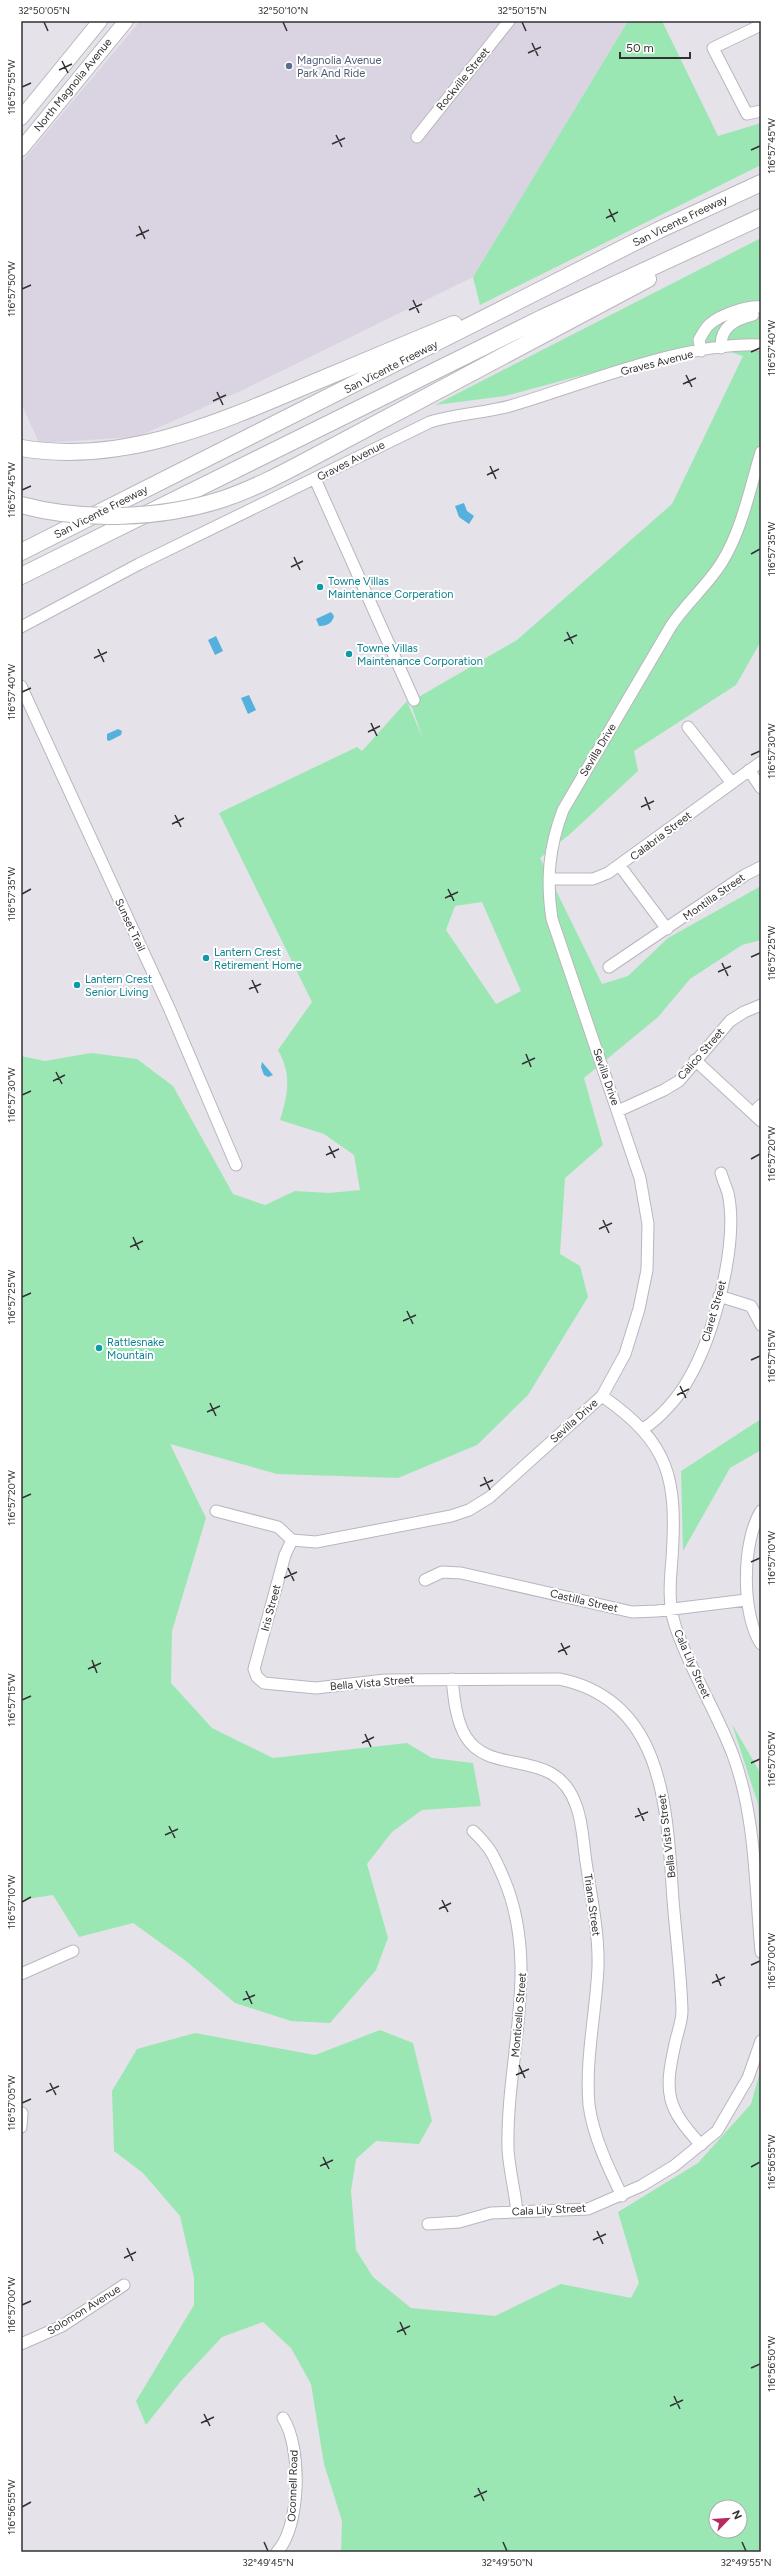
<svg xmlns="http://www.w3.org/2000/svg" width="782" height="2573" font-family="Figtree,sans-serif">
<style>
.built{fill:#dad4e2}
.green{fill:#9be7b4;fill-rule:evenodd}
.water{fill:#56b0dd}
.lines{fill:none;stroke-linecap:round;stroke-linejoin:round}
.minor-casing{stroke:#b9b6bd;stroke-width:13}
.major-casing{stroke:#b9b6bd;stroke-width:16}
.highway-casing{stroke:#b9b6bd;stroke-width:18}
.minor{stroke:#fff;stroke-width:11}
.major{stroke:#fff;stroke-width:14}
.highway{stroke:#fff;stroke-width:16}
.highway-bridge-casing{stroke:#b9b6bd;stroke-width:18;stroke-linecap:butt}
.highway-bridge{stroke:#fff;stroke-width:16}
.ticks{fill:none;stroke:#323133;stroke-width:1.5}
.service-dot{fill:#5c6f8a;stroke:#fff;stroke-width:1.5}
.culture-dot{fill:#0f9aa8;stroke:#fff;stroke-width:1.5}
.labels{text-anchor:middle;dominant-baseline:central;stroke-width:4;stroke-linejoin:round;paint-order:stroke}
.service-label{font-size:11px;fill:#4e5e75;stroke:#fff;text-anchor:start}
.street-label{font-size:11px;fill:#323133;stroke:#fff}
.culture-label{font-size:11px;fill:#0d838f;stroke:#fff;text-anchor:start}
.neatline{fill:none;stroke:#323133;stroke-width:1.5}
.ticks-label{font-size:10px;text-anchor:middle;fill:#323133}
</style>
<rect width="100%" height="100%" fill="#e5e2e9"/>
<path class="built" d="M140,21H628L473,277L245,389L137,437L39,443L21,403V163Z"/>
<path class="green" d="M628,21H662L718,136L761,123V165L480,305L473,277Z
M761,238V641L736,685L634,751L638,771L569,835L540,858L602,984L628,976L668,938L761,886V940L742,945L690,979L658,1017L584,1078L603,1145L565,1178L560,1254L580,1266L588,1297L528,1395L477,1445L398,1478L277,1474L170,1444L206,1518L172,1631L171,1683L212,1728L273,1758L407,1743L432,1758L473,1763L481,1806L422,1810L392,1832L367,1864L388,1938L376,1970L330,2023L291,2021L235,2003L186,1961L133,1923L79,1937L53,1895L21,1900V1056L45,1061L91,1053L137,1059L173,1086L233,1194L265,1205L295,1191L329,1193L360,1190L354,1155L324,1134L280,1120C288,1094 292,1075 278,1050L312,1002L219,813L357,747L362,751L407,701L423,739L410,702L517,640L672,504L743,356L702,343L505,396L435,405ZM482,902L521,991L496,1004L446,930L455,906Z
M761,1419V1450L730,1468L683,1551L681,1471Z
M732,1724L761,1774V1850L758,1804Z
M380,2030L413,2043L432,2121L419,2144L376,2141L356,2159L351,2191L356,2250L373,2277L411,2308L495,2316L561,2284L631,2298L639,2283L618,2212L698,2163L751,2104L761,2068V2552H341L342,2521L324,2464L311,2384L291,2348L263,2322L222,2337L181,2381L146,2425L136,2401L194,2305V2277L180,2216L143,2173L114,2151L112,2091L137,2049L195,2033L315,2055ZM716,2507H740V2531H716Z"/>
<path class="water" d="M464,503L467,511L474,516L469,524L459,517L455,506Z
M331,612L334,616C332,624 326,626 319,626L316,619Z
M216,636L223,651L215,655L208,640Z
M249,695L256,710L248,714L241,698Z
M118,729L122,731L121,735L109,741L107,740V734Z
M262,1062L273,1075L268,1077L264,1075L261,1067Z"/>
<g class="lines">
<g class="minor-casing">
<path id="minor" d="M761,25L713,48L747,114L761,111
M417,137L509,21
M721,348C720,327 734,320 753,315
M701,351L699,340C702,335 705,328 710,324C720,315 748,305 761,307
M315,479L414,700
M21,627L139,564L430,422C456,414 484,413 510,406C585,384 683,342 761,345
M21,686L170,1010L236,1165
M688,727L732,783
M749,770L761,788
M620,866L667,929
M549,879H593L608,873L761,762
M609,967L745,875L761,867
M695,1060L761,1121
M618,1111L664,1090L679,1081L730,1021L744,1012L761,1005
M754,1112L761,1105
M719,1296L751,1306L761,1325
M602,1396C671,1444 677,1479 672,1559C670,1581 668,1604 675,1625C689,1669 717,1712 733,1755C756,1817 755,1887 761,1952
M643,1429C660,1418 678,1398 688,1380C714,1336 739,1243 728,1193C726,1187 723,1180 721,1173
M216,1511L278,1527L292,1540
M761,1511C742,1541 741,1614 761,1644
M292,1540L316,1542L451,1516L469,1510L490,1497L602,1396L625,1354L639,1309L647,1270L648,1224L640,1178L552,919C546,880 549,847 563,810L671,626C686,603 708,585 722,562C742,530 750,488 761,452
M292,1540L285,1555L254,1669L257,1677L264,1683L316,1688L385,1680L559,1679C666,1700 667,1813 673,1900C676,1937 681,1974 682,2011C682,2022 677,2034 675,2044C664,2093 666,2107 701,2145
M425,1580L442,1572L461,1573L632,1612L657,1611L746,1600
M452,1679C454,1698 456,1721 466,1737C492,1778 555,1745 576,1805C583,1823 583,1843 586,1862C591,1896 599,1932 598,1967C596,2013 585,2059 589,2105C593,2136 609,2169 622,2196
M473,1831C491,1848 494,1856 504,1879C541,1967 506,2057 508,2149C509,2169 515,2191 517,2212
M21,1974L73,1951
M21,2127L22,2113
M428,2224L459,2222L491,2213L588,2209L641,2186L674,2166L717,2131L748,2078L761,2041
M21,2344L62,2326L124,2285
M277,2552C301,2526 302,2447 283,2418"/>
</g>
<g class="major-casing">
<path id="major" d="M21,118L100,21
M21,149L126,21"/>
</g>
<g class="highway-casing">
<path id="highway" d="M21,448C120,465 214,425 303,387C353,366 404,345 454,324
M317,455L648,279
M21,552L659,230L761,183
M21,576L542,318L761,217"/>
</g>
<use href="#minor" class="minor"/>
<use href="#major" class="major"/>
<use href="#highway" class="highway"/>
<g class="highway-bridge-casing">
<path id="highway-bridge" d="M21,505C84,522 161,519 223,499C256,488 287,471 317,455"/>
</g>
<use href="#highway-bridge" class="highway-bridge"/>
</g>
<path class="ticks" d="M44,22L48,31M283,22L287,31M522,22L526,31M532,43L538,56M528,53L541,47M62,61L68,73M59,70L72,64M22,87L31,83M336,135L342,147M332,144L345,138M751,150L760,146M609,209L615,222M606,218L618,212M139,226L145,239M136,236L149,230M22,289L31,285M413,300L419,313M409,310L422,304M751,352L760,348M686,375L692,387M683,384L696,378M217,392L223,405M213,401L226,395M490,466L496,479M487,475L499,469M22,490L31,486M751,554L760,549M294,557L300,570M291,567L303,561M567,632L573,644M564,641L577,635M98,649L104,662M94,658L107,652M22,692L31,688M371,723L377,736M368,732L380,726M751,755L760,751M645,797L650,810M641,807L654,801M175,815L181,827M172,824L184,818M448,889L454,901M22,894L31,889M445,898L458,892M751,957L760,953M722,963L728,976M718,972L731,966M252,980L258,993M249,989L261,984M526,1054L531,1067M522,1064L535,1058M56,1072L62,1084M53,1081L65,1075M22,1095L31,1091M329,1146L335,1158M326,1155L339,1149M751,1159L760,1154M603,1220L609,1233M599,1229L612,1223M133,1237L139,1250M130,1247L143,1241M22,1297L31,1293M407,1311L413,1324M403,1321L416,1315M751,1360L760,1356M680,1386L686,1398M677,1395L689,1389M210,1403L216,1416M207,1412L220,1406M484,1477L490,1490M480,1486L493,1480M22,1498L31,1494M751,1562L760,1558M288,1568L294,1581M284,1578L297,1572M561,1643L567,1655M558,1652L570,1646M92,1660L97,1673M88,1669L101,1663M22,1700L31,1696M365,1734L371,1747M362,1743L374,1737M751,1763L760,1759M638,1808L644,1821M635,1817L648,1812M169,1826L175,1838M165,1835L178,1829M442,1900L448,1912M22,1902L31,1897M439,1909L451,1903M751,1965L760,1961M716,1974L721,1986M712,1983L725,1977M246,1991L252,2004M243,2000L255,1995M519,2065L525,2078M516,2075L529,2069M50,2083L56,2095M46,2092L59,2086M22,2103L31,2099M323,2157L329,2169M320,2166L333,2160M751,2167L760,2162M597,2231L603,2244M593,2240L606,2234M127,2248L133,2261M124,2258L136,2252M22,2305L31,2301M400,2322L406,2335M397,2332L410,2326M751,2368L760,2364M674,2396L680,2409M670,2406L683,2400M204,2414L210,2426M201,2423L214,2417M478,2488L484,2501M474,2497L487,2491M22,2507L31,2502M264,2542L268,2551M503,2542L507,2551M742,2542L746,2551"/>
<circle class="service-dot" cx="289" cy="66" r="4"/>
<g class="culture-dot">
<circle cx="320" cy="587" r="4"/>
<circle cx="349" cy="654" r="4"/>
<circle cx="206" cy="958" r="4"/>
<circle cx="77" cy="985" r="4"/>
<circle cx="99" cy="1348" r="4"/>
</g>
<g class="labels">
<g class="service-label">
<text x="297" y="60">Magnolia Avenue<tspan x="297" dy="13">Park And Ride</tspan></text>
</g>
<g class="street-label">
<text transform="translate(463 79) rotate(-51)">Rockville Street</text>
<text transform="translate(73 85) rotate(-51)">North Magnolia Avenue</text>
<text transform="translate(680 221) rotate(-26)">San Vicente Freeway</text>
<text transform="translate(657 363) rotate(-14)">Graves Avenue</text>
<text transform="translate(391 367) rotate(-27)">San Vicente Freeway</text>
<text transform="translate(351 461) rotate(-27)">Graves Avenue</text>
<text transform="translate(101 512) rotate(-27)">San Vicente Freeway</text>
<text transform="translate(598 750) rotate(-59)">Sevilla Drive</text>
<text transform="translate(661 836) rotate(-37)">Calabria Street</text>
<text transform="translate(714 897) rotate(-35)">Montilla Street</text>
<text transform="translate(130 925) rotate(65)">Sunset Trail</text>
<text transform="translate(701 1054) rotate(-49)">Calico Street</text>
<text transform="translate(606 1077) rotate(71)">Sevilla Drive</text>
<text transform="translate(714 1311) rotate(-74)">Claret Street</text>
<text transform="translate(574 1421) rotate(-42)">Sevilla Drive</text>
<text transform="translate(584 1601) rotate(13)">Castilla Street</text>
<text transform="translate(271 1608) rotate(-75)">Iris Street</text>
<text transform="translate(692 1664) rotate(66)">Cala Lily Street</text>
<text transform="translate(372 1683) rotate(-5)">Bella Vista Street</text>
<text transform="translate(667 1836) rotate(-97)">Bella Vista Street</text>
<text transform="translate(592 1905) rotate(82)">Triana Street</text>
<text transform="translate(519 2015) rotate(-85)">Monticello Street</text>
<text transform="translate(549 2210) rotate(-3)">Cala Lily Street</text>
<text transform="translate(84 2310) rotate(-32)">Solomon Avenue</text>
<text transform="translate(293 2486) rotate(-88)">Oconnell Road</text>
</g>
<g class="culture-label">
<text x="328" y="581">Towne Villas<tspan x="328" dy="13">Maintenance Corperation</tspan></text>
<text x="357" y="648">Towne Villas<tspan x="357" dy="13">Maintenance Corporation</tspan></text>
<text x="214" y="952">Lantern Crest<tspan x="214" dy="13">Retirement Home</tspan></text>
<text x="85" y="979">Lantern Crest<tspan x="85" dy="13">Senior Living</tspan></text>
<text x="107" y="1342">Rattlesnake<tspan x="107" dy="13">Mountain</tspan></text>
</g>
</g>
<rect width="782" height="2573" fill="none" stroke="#ffffff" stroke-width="44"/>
<g transform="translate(728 2519) rotate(65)"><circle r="19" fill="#ffffff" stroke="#adadad"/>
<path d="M0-3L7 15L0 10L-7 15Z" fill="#b72a5f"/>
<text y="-6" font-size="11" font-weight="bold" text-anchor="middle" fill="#323133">N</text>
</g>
<path d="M620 52v6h70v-6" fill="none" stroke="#323133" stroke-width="2"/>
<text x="626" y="52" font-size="12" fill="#323133" stroke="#ffffff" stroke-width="3" paint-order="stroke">50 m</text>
<rect x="22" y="22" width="738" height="2529" class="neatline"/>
<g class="ticks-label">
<text x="44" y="14">32°50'05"N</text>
<text x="283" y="14">32°50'10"N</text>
<text x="522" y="14">32°50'15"N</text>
<text transform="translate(11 87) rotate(-90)" y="4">116°57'55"W</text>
<text transform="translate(771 146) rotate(-90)" y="4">116°57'45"W</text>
<text transform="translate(11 289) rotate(-90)" y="4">116°57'50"W</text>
<text transform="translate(771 348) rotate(-90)" y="4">116°57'40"W</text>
<text transform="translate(11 490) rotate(-90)" y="4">116°57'45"W</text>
<text transform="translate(771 549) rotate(-90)" y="4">116°57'35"W</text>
<text transform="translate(11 692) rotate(-90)" y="4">116°57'40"W</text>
<text transform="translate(771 751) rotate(-90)" y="4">116°57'30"W</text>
<text transform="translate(11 894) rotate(-90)" y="4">116°57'35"W</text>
<text transform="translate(771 953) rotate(-90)" y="4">116°57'25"W</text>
<text transform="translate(11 1095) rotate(-90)" y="4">116°57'30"W</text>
<text transform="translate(771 1154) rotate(-90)" y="4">116°57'20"W</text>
<text transform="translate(11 1297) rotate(-90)" y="4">116°57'25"W</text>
<text transform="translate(771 1356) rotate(-90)" y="4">116°57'15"W</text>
<text transform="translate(11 1498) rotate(-90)" y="4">116°57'20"W</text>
<text transform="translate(771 1558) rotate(-90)" y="4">116°57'10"W</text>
<text transform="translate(11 1700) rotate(-90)" y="4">116°57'15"W</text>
<text transform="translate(771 1759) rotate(-90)" y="4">116°57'05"W</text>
<text transform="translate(11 1902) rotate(-90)" y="4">116°57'10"W</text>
<text transform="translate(771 1961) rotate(-90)" y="4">116°57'00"W</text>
<text transform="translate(11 2103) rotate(-90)" y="4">116°57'05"W</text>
<text transform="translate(771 2162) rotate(-90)" y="4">116°56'55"W</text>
<text transform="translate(11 2305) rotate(-90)" y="4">116°57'00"W</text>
<text transform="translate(771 2364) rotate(-90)" y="4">116°56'50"W</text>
<text transform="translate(11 2507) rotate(-90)" y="4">116°56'55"W</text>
<text x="268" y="2566">32°49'45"N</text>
<text x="507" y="2566">32°49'50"N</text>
<text x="746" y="2566">32°49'55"N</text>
</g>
</svg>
